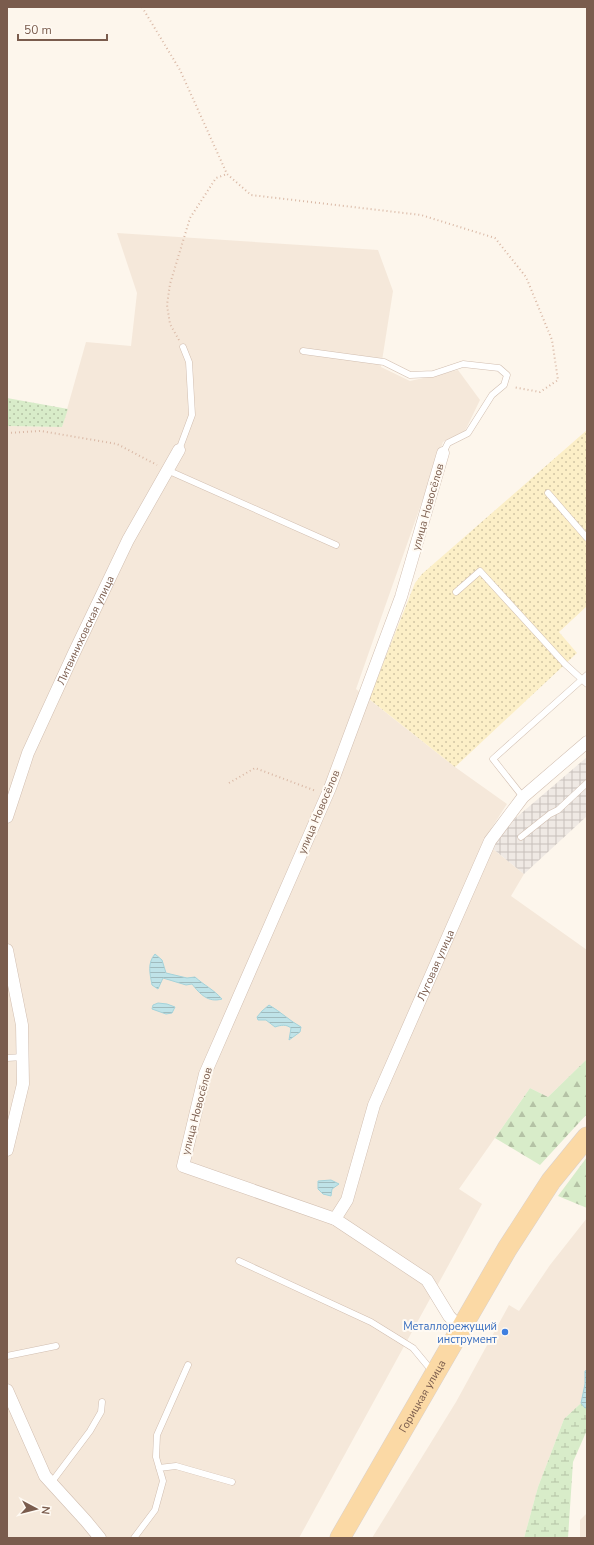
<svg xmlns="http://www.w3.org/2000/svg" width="594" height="1545" font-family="'Nunito Sans',sans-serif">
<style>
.residential{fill:#f5e8da}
.industrial{fill:url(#industrial-grid)}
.grass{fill:url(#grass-dots)}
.forest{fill:url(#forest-firs)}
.wetland{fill:url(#wetland-marsh)}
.sand{fill:url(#sand-dots)}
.water{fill:url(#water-rules);stroke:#a5d3da}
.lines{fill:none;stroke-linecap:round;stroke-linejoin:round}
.lane-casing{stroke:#d1beb0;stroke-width:7}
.street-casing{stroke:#d1beb0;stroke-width:13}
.primary-casing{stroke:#dad1cd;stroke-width:21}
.path{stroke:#d9b8a5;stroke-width:2;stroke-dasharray:1 3;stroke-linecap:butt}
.lane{stroke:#fff;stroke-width:6}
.street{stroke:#fff;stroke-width:12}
.primary{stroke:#fbd9a5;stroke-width:20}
.shop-dot{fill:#3f7fe0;stroke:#fffaf3;stroke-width:1.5}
.labels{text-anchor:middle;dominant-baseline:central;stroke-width:4;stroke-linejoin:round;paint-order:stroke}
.street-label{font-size:11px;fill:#7a5c4d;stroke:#fffaf3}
.shop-label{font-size:11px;fill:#366cbe;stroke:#fffaf3;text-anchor:end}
</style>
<defs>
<pattern id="industrial-grid" width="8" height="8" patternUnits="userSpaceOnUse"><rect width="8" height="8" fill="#efe9e4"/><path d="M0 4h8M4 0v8" fill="none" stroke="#c7c0bb"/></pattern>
<pattern id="grass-dots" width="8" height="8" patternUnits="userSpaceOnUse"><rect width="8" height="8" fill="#d8ecc9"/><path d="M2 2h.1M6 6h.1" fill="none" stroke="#b4c2a5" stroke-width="1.8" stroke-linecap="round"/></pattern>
<pattern id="forest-firs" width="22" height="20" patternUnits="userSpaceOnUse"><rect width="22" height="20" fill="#d8ecc9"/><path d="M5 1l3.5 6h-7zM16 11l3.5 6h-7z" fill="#b4c2a5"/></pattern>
<pattern id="wetland-marsh" width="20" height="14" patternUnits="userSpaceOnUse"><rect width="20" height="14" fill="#d8ecc9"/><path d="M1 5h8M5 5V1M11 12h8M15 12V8" fill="none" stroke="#b4c2a5"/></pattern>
<pattern id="sand-dots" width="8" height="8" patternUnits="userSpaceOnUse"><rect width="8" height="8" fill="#fcefc7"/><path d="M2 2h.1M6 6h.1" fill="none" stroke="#d1c5a4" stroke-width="1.8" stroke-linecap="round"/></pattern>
<pattern id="water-rules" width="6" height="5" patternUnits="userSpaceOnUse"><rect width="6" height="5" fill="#bfe3e8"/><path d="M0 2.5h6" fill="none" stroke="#a0bbbe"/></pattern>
</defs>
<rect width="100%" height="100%" fill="#fdf6ec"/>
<path class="residential" d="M117,233L378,250L393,291L381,367L410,381L458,370L480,400L465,431L443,442L356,689L455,767L507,804L483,841L524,874L511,896L587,950V1059L548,1097L530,1088L459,1189L482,1204L299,1538H7V426L62,427L86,342L131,346L137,293Z
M587,1218V1370L585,1371V1384L581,1403L564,1419L538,1487L524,1538H372L456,1402L509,1305L519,1311L550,1265Z
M587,1513V1538H580V1520Z"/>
<path class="industrial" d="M587,757V816L524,874L492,848L511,822Z"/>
<path class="grass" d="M7,398L68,409L62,427L7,426Z"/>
<path class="forest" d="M587,1059V1114L540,1165L495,1138L530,1088L548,1097Z
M587,1157V1208L558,1196Z"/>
<path class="wetland" d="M581,1403L585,1408L587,1407V1430L573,1462L568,1538H524L538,1487L564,1419Z"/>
<path class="sand" d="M587,430V606L559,632L577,653L455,767L369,699L415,583L422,574Z"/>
<path class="water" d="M155,954L162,960L166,973L187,978L195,977C205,986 213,989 222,999C208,1003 200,994 192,984L186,985L163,978L158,989L152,985C150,974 147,963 155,954Z
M158,1003L167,1004L175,1007L172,1013L166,1014L152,1009L153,1005Z
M269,1005C281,1012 290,1021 301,1027L300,1032L289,1040L291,1028C286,1024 281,1025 275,1027L266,1020H258L257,1017L262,1011Z
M331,1180L339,1184L332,1189L331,1196L323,1194L318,1189V1181Z
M587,1370V1407L585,1408L581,1403L585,1384V1371Z"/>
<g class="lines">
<g class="lane-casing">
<path id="lane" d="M303,351L384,362L410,375L433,374L463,364L499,368L507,375L504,385L492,395L468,433L448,443L443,453
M179,450L192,415L189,362L183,347
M167,470L336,545
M548,493L587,538
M456,592L480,571L565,664L587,684
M523,797L493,759L587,675
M521,837L550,814L558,810L587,783
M7,1058L23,1057
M239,1261L371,1322L413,1348L432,1371
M7,1356L56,1346
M159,1468L176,1466L232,1482
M51,1483L90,1431L101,1412L102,1402
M134,1538L155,1510L163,1481L156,1457L157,1435L188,1365"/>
</g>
<g class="street-casing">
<g id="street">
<path d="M443,453L401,597L330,788L205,1074L183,1166L335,1219L427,1280L449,1316L460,1328"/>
<path id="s1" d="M7,817L28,753L74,653L128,540L179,450"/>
<path d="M7,950L22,1025L23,1084L7,1150"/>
<path id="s2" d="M335,1219L347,1200L374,1105L490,841L523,797L587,742"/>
<path d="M7,1390L45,1476L86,1521L100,1538"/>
</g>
</g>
<g class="primary-casing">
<g id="primary">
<path id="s3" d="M340,1538L507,1249L551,1181L587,1137"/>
</g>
</g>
<path class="path" d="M142,7L180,70L227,174L251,195L421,215L495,238L526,277L552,340L558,380L540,392L513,387
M179,340L170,324L167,305L170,284L190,218L216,178L227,174
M7,433L41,431L117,444L157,465
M229,783L255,768L316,791"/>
<use href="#lane" class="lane"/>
<use href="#street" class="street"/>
<use href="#primary" class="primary"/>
</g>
<circle class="shop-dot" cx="505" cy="1332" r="4"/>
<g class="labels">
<g class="street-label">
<text transform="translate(428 507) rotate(-74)">улица Новосёлов</text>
<text stroke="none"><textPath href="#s1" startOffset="203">Литвиниховская улица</textPath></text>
<text transform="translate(319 812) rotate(-67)">улица Новосёлов</text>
<text stroke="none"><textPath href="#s2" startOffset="274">Луговая улица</textPath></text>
<text transform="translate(197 1111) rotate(-75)">улица Новосёлов</text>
<text stroke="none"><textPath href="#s3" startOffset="164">Горицкая улица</textPath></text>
</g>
<g class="shop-label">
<text x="497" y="1326">Металлорежущий<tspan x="497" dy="13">инструмент</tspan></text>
</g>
</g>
<rect width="594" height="1545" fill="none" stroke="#7a5c4d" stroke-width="16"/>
<g transform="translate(36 1509) rotate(97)" stroke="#fffaf3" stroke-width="3" paint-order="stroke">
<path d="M0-3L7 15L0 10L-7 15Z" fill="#7a5c4d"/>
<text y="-6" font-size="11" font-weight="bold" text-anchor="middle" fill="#7a5c4d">N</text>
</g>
<path d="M18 34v6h89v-6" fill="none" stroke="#7a5c4d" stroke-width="2"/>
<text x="24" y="34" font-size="12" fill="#7a5c4d" stroke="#fffaf3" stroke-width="3" paint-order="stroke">50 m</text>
</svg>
